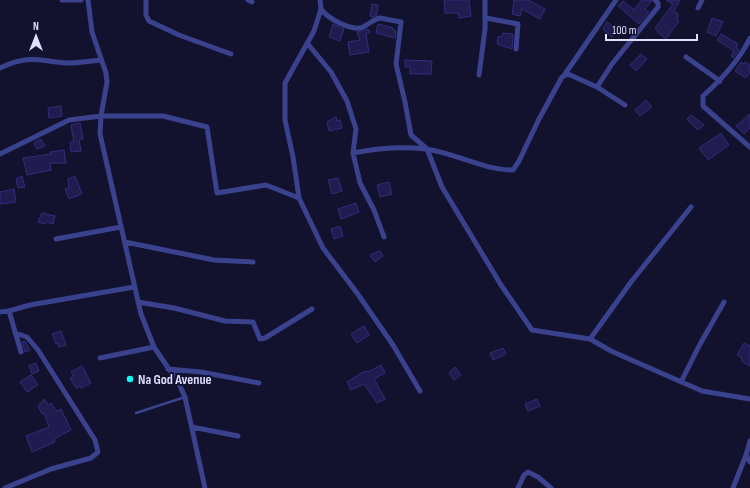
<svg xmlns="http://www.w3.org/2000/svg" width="750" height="488" font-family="'Sofia Sans Condensed',sans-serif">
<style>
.building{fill:#201c50;stroke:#332d7c}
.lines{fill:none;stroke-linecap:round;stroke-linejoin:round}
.lane{stroke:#3a428e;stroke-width:2.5}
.street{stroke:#3a428e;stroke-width:5}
.poi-dot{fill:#0afff9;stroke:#12112e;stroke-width:1.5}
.labels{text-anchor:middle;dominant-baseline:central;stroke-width:4;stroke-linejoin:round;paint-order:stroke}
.poi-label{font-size:14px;font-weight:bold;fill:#dedeff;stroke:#12112e;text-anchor:start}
</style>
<rect width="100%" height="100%" fill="#12112e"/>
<path class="building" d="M444,0H469L471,16L459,18L458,13H445Z
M514,0H528L545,9L540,19L522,9L520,16L512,14Z
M642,0H651V2L645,9L649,12L639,24L618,6L623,1L634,10Z
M666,0H680L674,11L678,14L677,19L679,21L666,39L657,32L658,31L655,28L673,4Z
M372,4L378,5L377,15L372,17L370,16Z
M712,18L723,22L716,36L707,32Z
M607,22L617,29L612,37L603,29Z
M333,24L344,29L340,41L329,37Z
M378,24L393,28V30L396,31L395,38L376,33Z
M368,29L370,32L366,34L369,52L350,55L348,42L360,40L357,32Z
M503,33L513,34L512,49L497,44L498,37L502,36Z
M721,34L738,44L736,48L739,50L733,58L731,56L734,51L717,40Z
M641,54L647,59L636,71L630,65Z
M405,60L432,61L431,74H410V67H405Z
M741,62L743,64L745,62L750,65V72L746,78L735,71Z
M646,100L652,107L640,116L635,110Z
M61,106L62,116L49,118L48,108Z
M750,114V128L744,134L736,126Z
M691,115L704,125L698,130L687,119Z
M336,117L337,121L340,120L342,128L329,131L327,122Z
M80,123L83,139L79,140L81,151L71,152L70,142H74L71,125Z
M721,133L729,145L708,160L699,148Z
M41,139L45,146L37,149L34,143Z
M64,150L66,163H50L51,170L27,175L23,158L51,154L50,152Z
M22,176L25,187L18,188L16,179Z
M75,176L82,194L69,199L65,189L69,188L68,179Z
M338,178L342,191L332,194L328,180Z
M389,182L392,194L380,197L377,185Z
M14,189L16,202L0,204V192Z
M356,203L359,212L341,219L338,209Z
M42,213L55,216L53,224L47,222L45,224L38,222Z
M340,226L343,236L334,239L331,229Z
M380,251L383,256L375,262L370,255Z
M364,326L369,335L357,343L351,334Z
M61,331L66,345L59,347L58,343L56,344L52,334Z
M25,341L30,350L25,352L22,342Z
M744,343L750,346V366L741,361L742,358L737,355Z
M503,348L506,354L493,360L490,353Z
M36,363L39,371L32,374L29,366Z
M381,365L385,373L374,379L385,399L377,403L364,384L351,390L347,382L363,372L367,371L368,372Z
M82,366L91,383L81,388L80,386L76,388L70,378L74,377L71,372Z
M455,367L461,375L454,380L449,373Z
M31,375L38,385L27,392L20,382Z
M44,399L48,405L51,403L57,411L61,409L71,430L54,439L55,442L32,452L26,436L49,427L44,413L42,414L38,406Z
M537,399L540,406L528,411L525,404Z"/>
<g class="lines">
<path class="lane" d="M136,413L185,397"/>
<path class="street" d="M62,0H81
M88,0L92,32L106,73L107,82L101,116L100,134L141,314L154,347L179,384L185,397L205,488
M146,0V15L149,21L179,35L231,54
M248,0L252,2
M320,0L321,9L314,31L285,83V120L293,157L299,198L323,248L357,293L393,345L420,391
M698,8L702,0
M321,9C327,18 352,32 363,27C369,24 374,19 380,18L401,22L396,64L405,102L411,135L427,149L442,187L501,285L532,330L590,339L611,351L702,391L750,399
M486,18L518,24L516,49
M750,38C739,61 722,79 703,96V106L750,147
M307,43L331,72L347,101L356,129L353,153L360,183L374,210L384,237
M686,57L720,81
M0,68C29,54 38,61 67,63C78,63 90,61 101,60
M565,74L616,0
M479,75L485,29V0
M597,87L612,64L658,7V3L655,0
M353,153C378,148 401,146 426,149C455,153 483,170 513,170L519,161L539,119L562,77L568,74L597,87L625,105
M0,154L69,120L101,116H163L207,127L217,193L266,185L299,198
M56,239L121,227
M125,242L214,260L253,262
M138,302L174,308L225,321L253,322L260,339L265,338L312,309
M9,311L30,305L134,287
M0,312L9,311L21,352
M590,339L631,282L691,207
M100,358L154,347
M168,369L201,372L259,383
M681,382L699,346L724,302
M192,427L238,436
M750,441L746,455L750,462
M5,488L51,469L91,458L98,452L95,440L38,350L27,337L15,333
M518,488L524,475L528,472L538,477L551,488
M733,488L746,455"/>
</g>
<circle class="poi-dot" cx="130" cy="379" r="4"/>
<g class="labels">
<g class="poi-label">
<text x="138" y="379">Na God Avenue</text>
</g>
</g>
<g transform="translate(36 36)" stroke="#12112e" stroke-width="3" paint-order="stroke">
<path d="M0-3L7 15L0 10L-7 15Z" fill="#dedeff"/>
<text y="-6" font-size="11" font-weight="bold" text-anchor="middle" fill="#dedeff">N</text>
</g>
<path d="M606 34v6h91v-6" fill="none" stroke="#dedeff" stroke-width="2"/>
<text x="612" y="34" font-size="12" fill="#dedeff" stroke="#12112e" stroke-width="3" paint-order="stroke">100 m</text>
</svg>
